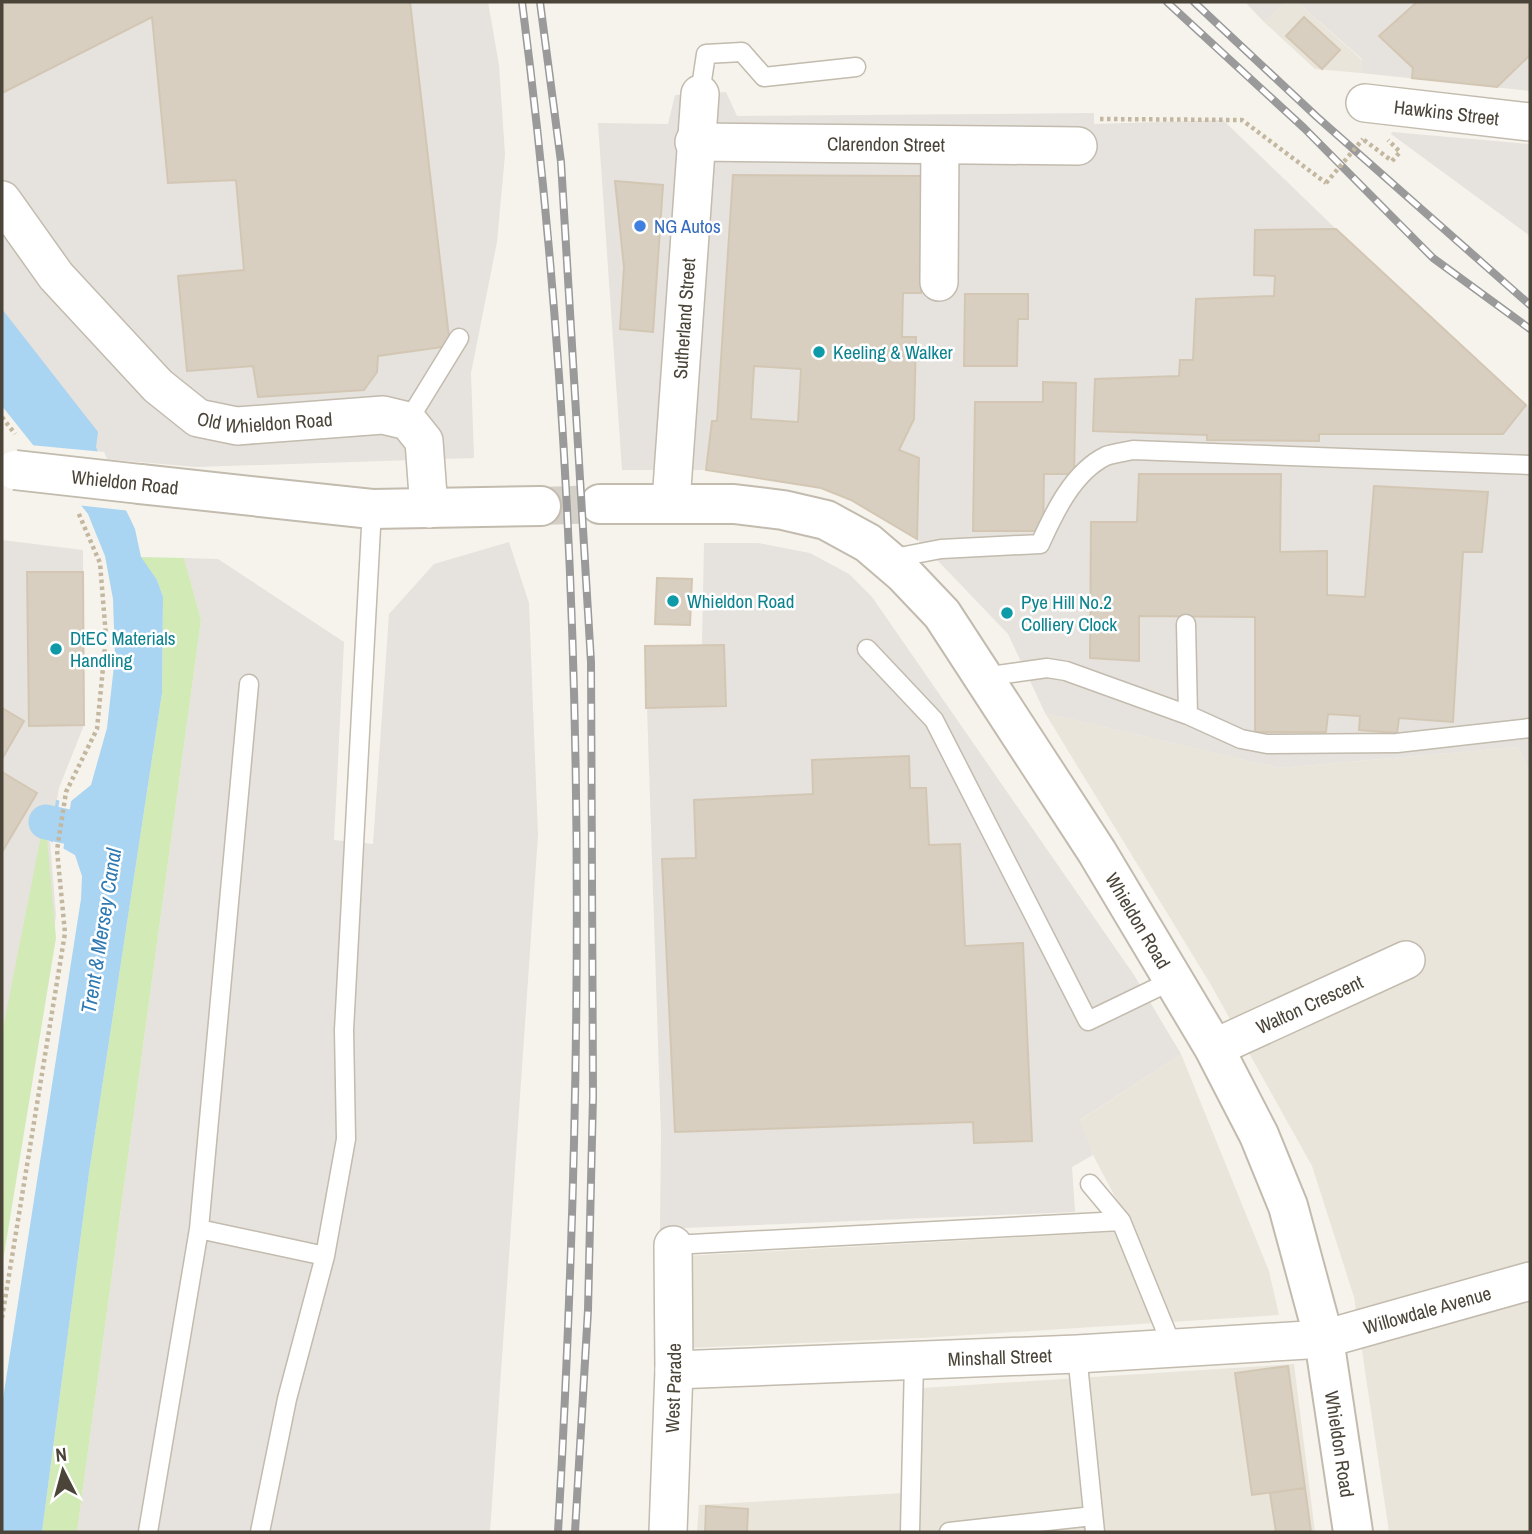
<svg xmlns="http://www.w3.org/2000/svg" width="1532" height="1534" font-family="'Archivo Narrow',sans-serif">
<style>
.residential{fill:#eae5da}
.industrial{fill:#e6e2dd}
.green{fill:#d2eab5}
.water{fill:#a9d4f2}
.pier{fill:#f6f3ec}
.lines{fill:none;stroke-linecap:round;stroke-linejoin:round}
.canal{stroke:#a9d4f2;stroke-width:35}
.building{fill:#d8cfc1;stroke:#d3c7b4;stroke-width:2;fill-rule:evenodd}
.tertiary-tunnel{stroke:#d4d0c8;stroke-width:38;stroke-dasharray:38 19;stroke-linecap:butt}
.service-casing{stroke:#c2bbae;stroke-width:21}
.minor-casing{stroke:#c2bbae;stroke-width:40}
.tertiary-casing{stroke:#c2bbae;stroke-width:42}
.path{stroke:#c4b79f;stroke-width:4.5;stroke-dasharray:3.5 3.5;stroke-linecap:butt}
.service{stroke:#fff;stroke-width:18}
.minor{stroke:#fff;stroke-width:37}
.tertiary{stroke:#fff;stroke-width:38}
.rail-casing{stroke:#9a9a9a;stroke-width:8}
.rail{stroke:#fff;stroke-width:5;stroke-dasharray:16;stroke-linecap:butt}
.tertiary-bridge-casing{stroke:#c2bbae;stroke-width:42;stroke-linecap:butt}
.path-bridge{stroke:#c4b79f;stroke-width:4.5;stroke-dasharray:3.5 3.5;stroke-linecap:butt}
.tertiary-bridge{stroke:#fff;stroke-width:38}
.shop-dot{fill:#3f7fe0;stroke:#fff;stroke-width:2.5}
.culture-dot{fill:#0f9aa8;stroke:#fff;stroke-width:2.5}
.labels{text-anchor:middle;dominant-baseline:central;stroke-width:5;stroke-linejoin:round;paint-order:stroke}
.street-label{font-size:19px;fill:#4b4439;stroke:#fff}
.shop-label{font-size:19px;fill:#366cbe;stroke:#fff;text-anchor:start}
.culture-label{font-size:19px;fill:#0d838f;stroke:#fff;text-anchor:start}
.water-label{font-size:21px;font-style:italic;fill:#2e7ab2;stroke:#fff}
</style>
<rect width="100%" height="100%" fill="#f6f3ec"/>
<path class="residential" d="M1286,2H1297L1362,60L1361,73L1315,69L1264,22Z
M1045,713L1279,768L1518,747L1530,774V1532H1389L1354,1297L1312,1166L1211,985Z
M1181,1054L1269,1271L1279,1315L922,1338L689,1348L685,1256L1133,1231L1093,1155L1079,1121Z
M1294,1364L1315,1532H697L699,1505L921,1492L923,1388Z"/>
<path class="industrial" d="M2,2H488L499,65L505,155L497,242L471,373L474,458L197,467L104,459L2,309Z
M1245,2H1286L1264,22Z
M1297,2H1530V91L1361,73L1362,59Z
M726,92L737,116L1094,113V124L1223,120L1336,229L1530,408V774L1518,747L1279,768L1045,713L1008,634L917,539L851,500L821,488L706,470H622L598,123L668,124L675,95Z
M1392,132L1530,144V236L1391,134Z
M2,540L83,550L84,725L59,788L50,841L56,915L51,957L11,994L2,1033Z
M509,542L529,603L538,835L490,1532H77L201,620L184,558L218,559L344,642L334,840L373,844L389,614L434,564Z
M704,543H758L810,553L849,574L872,597L1134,975L1181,1054L1080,1120L1093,1155L1072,1167L1075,1212L660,1229L661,1134L645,646L702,645Z"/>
<path class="green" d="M140,557L184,558L201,620L77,1532H42L89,1173L162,693L163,597L157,580Z
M41,836L47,839L56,938L2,1267V1034Z"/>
<path class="water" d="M2,309L98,432L96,447L135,529L141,557L157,580L163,597L162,693L89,1173L42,1532H2V1405L81,899L82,876L75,855L50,841L56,800L70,802L91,785L107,728L115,657L113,599L105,556L88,514L2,406Z"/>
<path class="pier" d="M30,445L104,452L131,511L76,505Z
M72,796L63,851L52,846L60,797Z"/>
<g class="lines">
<path class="canal" d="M46,822L101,834"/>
</g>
<path class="building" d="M2,2H410L450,346L378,356L377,372L364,390L258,397L253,366L187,371L178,276L244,270L236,180L168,183L152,17L2,93Z
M1417,2H1530V55L1497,87L1412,78L1413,68L1379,36Z
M1304,17L1340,50L1322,69L1286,36Z
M733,175L921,176V293H903L902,337H916L914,419L899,450L919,458L917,539L851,500L821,488L706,470L712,421H717ZM754,366L801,369L798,422L751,419Z
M615,181L663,185L653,332L620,329L624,267Z
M1336,229L1526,405L1503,434H1319V441L1207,440V435L1093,431L1095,379L1179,376L1180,360H1193L1196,299L1274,296L1275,276L1254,275L1255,230Z
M965,294H1028V319H1018L1017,366H964Z
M1043,382L1076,383L1074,474H1044L1043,531H973L975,402H1043Z
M1139,474H1281L1280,552L1327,551V595L1365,597L1374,486L1488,492L1482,552H1463L1453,722L1399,718L1397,733L1359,730L1360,716L1328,714L1326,732H1255V617L1139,616V661L1090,658L1091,522H1137Z
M27,572H83L84,725L29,726Z
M657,578L692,579L690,625L655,624Z
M1008,606L1014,614L1005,620L1000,612Z
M724,645L726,706L646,708L645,646Z
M2,708L24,721L2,759Z
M909,756L910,788H926L929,845L960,844L965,946L1023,943L1032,1141L974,1143L973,1122L675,1132L662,859L696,858L694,800L813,794L812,760Z
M2,772L37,793L2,852Z
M1288,1366L1305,1488L1252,1495L1235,1373Z
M1305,1488L1311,1532H1276L1270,1493Z
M706,1506L748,1509L747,1532H705Z"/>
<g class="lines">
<path class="tertiary-tunnel" d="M541,506L600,504"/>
<g class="service-casing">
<path id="service" d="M700,94L706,54L742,52L764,77L856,67
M408,421L459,338
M889,559L941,549L1040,544C1054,513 1073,472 1106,456C1113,453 1124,452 1133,450L1530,465
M1186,624L1188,715
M867,649L934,720L1088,1021L1173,980
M983,677L1047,668L1066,671L1188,715L1241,739L1267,744L1397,743L1530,728
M1090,1184L1121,1221L1172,1346
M199,1229L325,1256
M673,1245L1121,1221
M1077,1354L1095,1532
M148,1532L199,1229L249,684
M260,1532L287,1399L325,1256L346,1139L344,1030L372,509
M910,1532L914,1362
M949,1532L1093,1516"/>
</g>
<g class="minor-casing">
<g id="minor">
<path id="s1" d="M1365,103L1530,122"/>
<path id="s2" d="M694,142L1078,146"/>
<path id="s3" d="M2,200L56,276L158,386L198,418L237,426L383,415L408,421L424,441L429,509"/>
<path d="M939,282L940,146"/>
<path id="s4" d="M671,502L700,94"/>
<path id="s5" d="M1214,1048L1406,960"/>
<path id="s6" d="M674,1370L1077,1354L1324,1339L1530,1281"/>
<path id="s7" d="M668,1532L674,1370L673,1245"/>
</g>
</g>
<g class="tertiary-casing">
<g id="tertiary">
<path d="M140,484L372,509L541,506"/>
<path id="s8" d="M600,504H734L783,510L826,520L868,543L903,573L942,614L1097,852L1214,1048L1259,1135L1288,1206L1324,1339L1353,1532"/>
</g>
</g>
<path class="path" d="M1100,119L1242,120L1326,183
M1364,140L1392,161L1400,152L1388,140
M2,417L15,434
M2,1318L65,933L57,850L66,792L97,729L106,637L100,563L78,512"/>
<use href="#service" class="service"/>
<use href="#minor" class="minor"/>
<use href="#tertiary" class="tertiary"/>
<g class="rail-casing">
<path id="rail" d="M522,2C588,508 587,1023 558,1532
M540,2L561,162L591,662L593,1096L588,1310L575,1532
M1167,2L1304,128L1433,258L1530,329
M1194,2L1317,117L1530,305"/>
</g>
<use href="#rail" class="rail"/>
<g class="tertiary-bridge-casing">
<path id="tertiary-bridge" d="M15,470L140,484"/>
</g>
<path class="path-bridge" d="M1326,183L1363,139"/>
<use href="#tertiary-bridge" class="tertiary-bridge"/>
</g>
<circle class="shop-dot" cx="640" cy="226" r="7"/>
<g class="culture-dot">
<circle cx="819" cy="352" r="7"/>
<circle cx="673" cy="601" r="7"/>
<circle cx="1007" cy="613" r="7"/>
<circle cx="56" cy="649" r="7"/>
</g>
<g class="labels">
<g class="street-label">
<text stroke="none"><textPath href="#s1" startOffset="82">Hawkins Street</textPath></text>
<text stroke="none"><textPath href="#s2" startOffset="192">Clarendon Street</textPath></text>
<text stroke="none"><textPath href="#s4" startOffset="184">Sutherland Street</textPath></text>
<text stroke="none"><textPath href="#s3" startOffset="362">Old Whieldon Road</textPath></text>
<text transform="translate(125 482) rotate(6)">Whieldon Road</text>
<text stroke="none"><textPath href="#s8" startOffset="742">Whieldon Road</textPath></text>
<text stroke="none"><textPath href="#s5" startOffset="105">Walton Crescent</textPath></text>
<text stroke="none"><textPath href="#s6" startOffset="758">Willowdale Avenue</textPath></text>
<text stroke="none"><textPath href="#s6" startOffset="326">Minshall Street</textPath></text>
<text stroke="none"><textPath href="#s7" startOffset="144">West Parade</textPath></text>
<text stroke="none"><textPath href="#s8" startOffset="1309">Whieldon Road</textPath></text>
</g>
<g class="shop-label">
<text x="654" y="226">NG Autos</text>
</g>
<g class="culture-label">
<text x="833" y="352">Keeling &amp; Walker</text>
<text x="687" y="601">Whieldon Road</text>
<text x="1021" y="602">Pye Hill No.2<tspan x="1021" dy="22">Colliery Clock</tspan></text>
<text x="70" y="638">DtEC Materials<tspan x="70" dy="22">Handling</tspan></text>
</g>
<g class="water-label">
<text transform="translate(101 931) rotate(-81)">Trent &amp; Mersey Canal</text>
</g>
</g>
<rect width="1532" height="1534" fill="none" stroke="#4b4439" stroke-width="7"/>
<g transform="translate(63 1471) rotate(354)" stroke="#ffffff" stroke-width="5" paint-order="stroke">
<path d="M0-5L12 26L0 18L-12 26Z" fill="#4b4439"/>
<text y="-10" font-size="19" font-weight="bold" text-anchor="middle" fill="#4b4439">N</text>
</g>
</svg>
